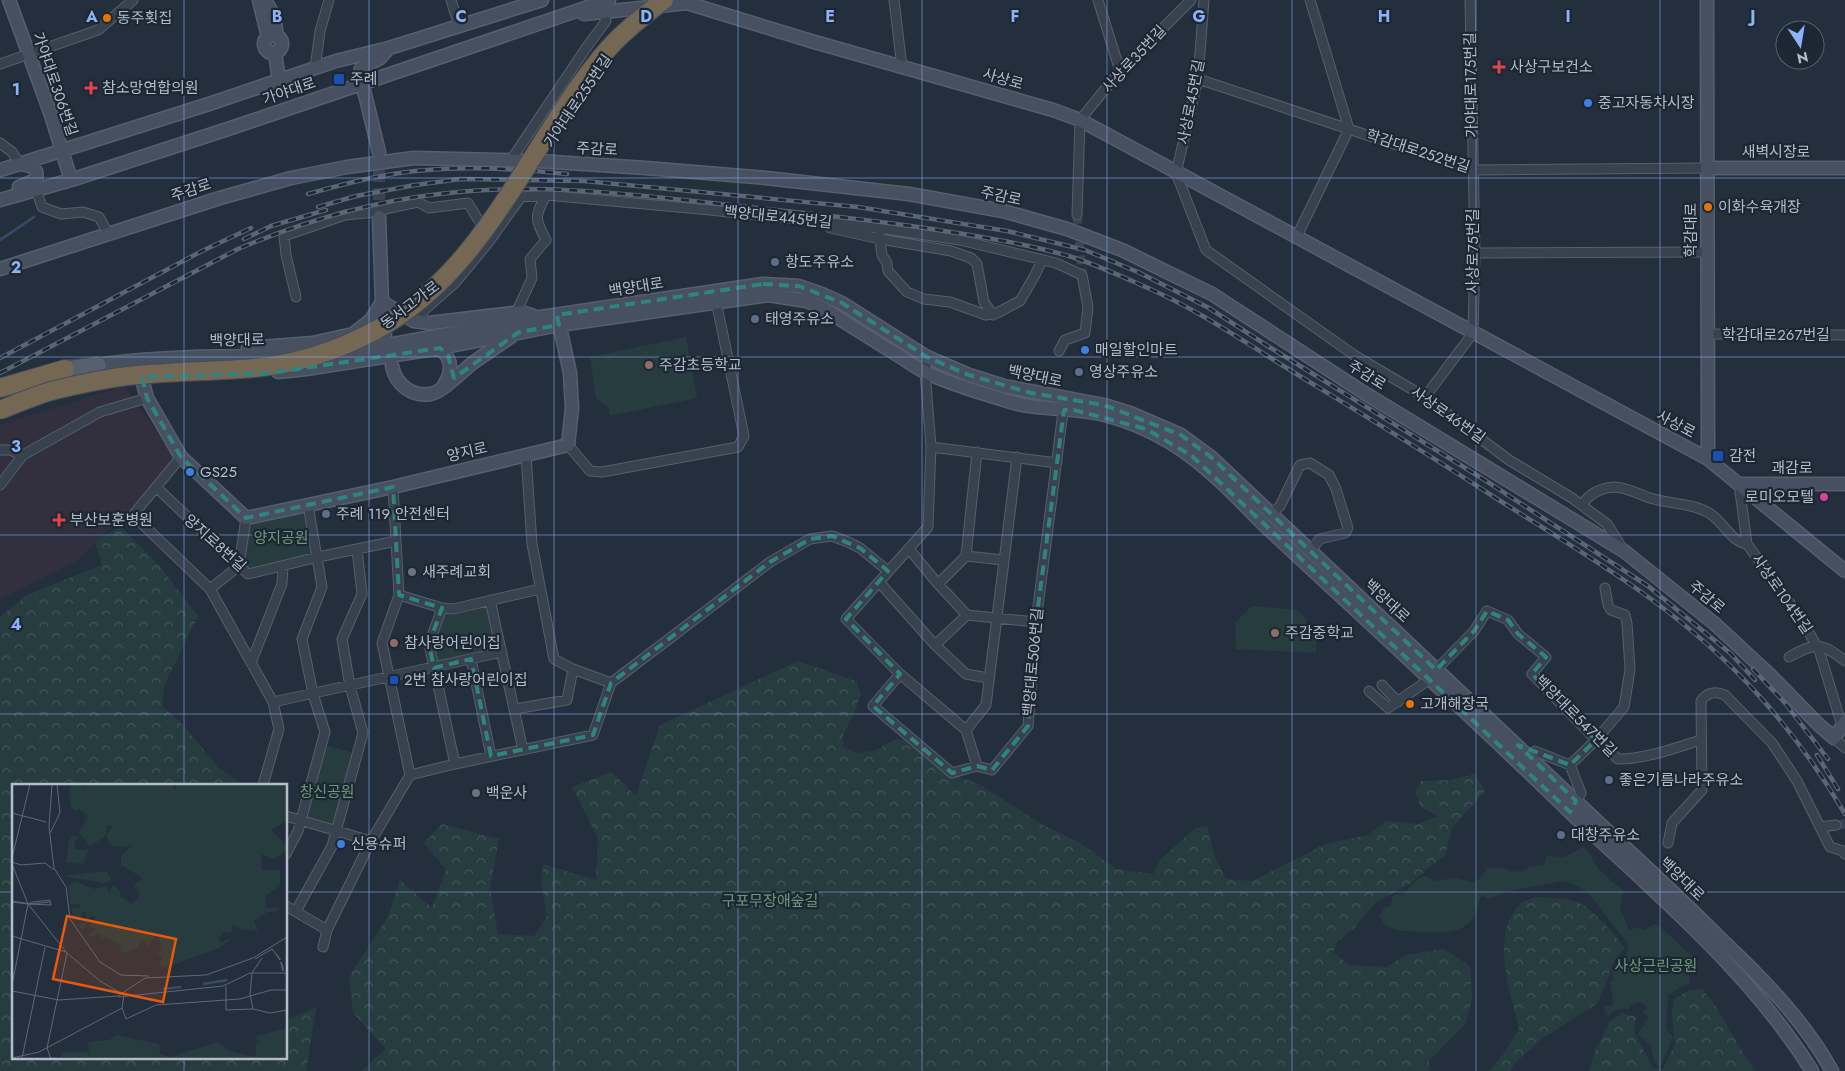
<svg xmlns="http://www.w3.org/2000/svg" width="1845" height="1071" font-family="Jost,'Noto Sans KR',sans-serif">
<style>
.medical{fill:#32303f}
.forest{fill:url(#forest-crowns)}
.park{fill:#263c3f}
.lines{fill:none;stroke-linecap:round;stroke-linejoin:round}
.stream{stroke:#394c67;stroke-width:2.5}
.street-tunnel{stroke:#3a4453;stroke-width:9;stroke-dasharray:9 4.5;stroke-linecap:butt}
.secondary-tunnel{stroke:#3a4453;stroke-width:12;stroke-dasharray:12 6;stroke-linecap:butt}
.street-casing{stroke:#565f6c;stroke-width:11}
.secondary-casing{stroke:#565f6c;stroke-width:15}
.primary-casing{stroke:#414a57;stroke-width:18}
.highway-casing{stroke:#434c59;stroke-width:20}
.street{stroke:#38414e;stroke-width:9}
.secondary{stroke:#465061;stroke-width:12}
.primary{stroke:#56606e;stroke-width:15}
.highway{stroke:#746855;stroke-width:18}
.rail-casing{stroke:#5a6575;stroke-width:4.5}
.rail{stroke:#1d2633;stroke-width:2.5;stroke-dasharray:8;stroke-linecap:butt}
.highway-bridge-casing{stroke:#434c59;stroke-width:20;stroke-linecap:butt}
.highway-bridge{stroke:#746855;stroke-width:18}
.marked{fill:none;stroke:#308480;stroke-width:4;stroke-dasharray:10 6;stroke-linejoin:round}
.grid{fill:none;stroke:#8ab4f8;stroke-width:1;stroke-opacity:0.55}
.food-dot{fill:#e8710a;stroke:#1d2633;stroke-width:2}
.health-dot{fill:#e0444e;stroke:#1d2633;stroke-width:2}
.transit-dot{fill:#1a4fb4;stroke:#1d2633;stroke-width:2}
.shop-dot{fill:#3f7fe0;stroke:#1d2633;stroke-width:2}
.service-dot{fill:#5c6f8a;stroke:#1d2633;stroke-width:2}
.education-dot{fill:#8d6e63;stroke:#1d2633;stroke-width:2}
.hotel-dot{fill:#d1479c;stroke:#1d2633;stroke-width:2}
.worship-dot{fill:#6b7280;stroke:#1d2633;stroke-width:2}
.labels{text-anchor:middle;dominant-baseline:central;stroke-width:4.5;stroke-linejoin:round;paint-order:stroke}
.poi-label{font-size:15px;fill:#b4bcc9;stroke:#1d2633;text-anchor:start}
.street-label{font-size:15px;fill:#b4bcc9;stroke:#1d2633}
.park-label{font-size:15px;fill:#6b9a76;stroke:#1d2633}
.inset-river{fill:none;stroke:#394c67;stroke-width:2.5}
.inset-road{fill:none;stroke:#5e6776;stroke-width:1}
.view{fill:#e8590c;fill-opacity:0.15;stroke:#e8590c;stroke-width:2.5}
.inset-edge{fill:none;stroke:#b4bcc9;stroke-width:2.5}
.grid-label{font-size:16px;text-anchor:middle;font-weight:bold;fill:#8ab4f8;stroke:#1d2633;stroke-width:4.5;stroke-linejoin:round;paint-order:stroke}
</style>
<defs>
<pattern id="forest-crowns" width="20" height="18" patternUnits="userSpaceOnUse" patternTransform="scale(1.25)"><rect width="20" height="18" fill="#263c3f"/><path d="M2 6a3 3 0 1 1 6 0M12 15a3 3 0 1 1 6 0" fill="none" stroke="#435659"/></pattern>
</defs>
<rect width="100%" height="100%" fill="#242f3e"/>
<path class="medical" d="M125,386L175,459L159,480L78,560L0,599V425Z"/>
<path class="forest" d="M121,527L158,564L198,616L164,686L162,706L181,723L220,769L244,785H14V1057H286V1020L316,1008L306,1071H0V617L27,595L102,565L94,540Z
M798,661L858,682L857,685L861,693L854,714L843,735V747L857,753L877,750L893,740L909,739L951,774L979,784L1043,825L1082,844L1116,869L1153,874L1161,859L1194,829L1207,826L1214,855L1226,879L1252,881L1326,844L1367,835L1386,821L1418,824L1438,816L1421,807L1415,793L1421,781L1450,780L1475,774L1485,791L1452,828L1445,856L1433,864L1411,883L1375,903L1355,927L1338,941L1333,952L1349,965L1387,967L1406,955L1444,949L1470,966L1472,998L1466,1023L1429,1061L1430,1071H361L386,1049L353,1013L349,977L388,917L400,880L432,908L446,870L424,843L442,824L499,839L490,889L498,934L534,936L547,916L541,882L543,864L596,880L598,839L572,787L611,772L636,796L660,725Z
M1534,897C1548,898 1564,897 1577,902C1590,906 1616,936 1625,948L1614,961L1598,1003L1543,1038L1519,1059L1510,1071H1489L1502,1056L1519,1029C1511,992 1489,936 1520,904C1524,901 1530,899 1534,897Z
M1702,989C1724,1013 1735,1045 1756,1071H1589L1595,1051L1610,1021L1622,1013L1636,1017L1634,1032L1653,1068L1663,1069L1675,1044L1672,1014L1674,999L1690,990Z"/>
<path class="park" d="M686,337L697,398L610,416L608,407L596,398L590,357Z
M303,510L312,555L251,569L244,564L250,522Z
M488,606L496,649L438,664L432,645L443,612L456,614Z
M1252,606L1298,610L1306,619V625L1313,626L1318,630L1316,653L1236,649L1235,623Z
M325,745L354,753L333,824L337,826L303,818Z
M1583,847L1590,854L1598,869L1623,891L1620,908L1629,930L1639,927L1645,930L1654,924L1658,925L1692,956L1689,968L1690,983L1677,989L1668,996L1666,1029L1673,1037L1663,1061L1659,1069L1654,1061L1651,1046L1638,1034C1641,1027 1646,1025 1648,1016L1643,1013L1647,1006L1639,1002L1631,1005L1629,1010C1620,1007 1614,1010 1608,1016L1604,1010L1605,1006H1612L1613,1001L1610,980L1615,981L1613,977L1612,970L1627,953L1628,944L1589,894L1577,885L1562,881L1505,892L1492,898H1486L1482,895C1477,903 1479,912 1472,920C1458,936 1436,932 1417,932C1408,931 1398,932 1390,928C1385,926 1382,921 1379,917L1384,908L1390,906L1393,895L1404,894C1411,885 1414,879 1426,876L1434,881L1455,878L1474,882L1480,878L1487,868H1501L1517,872L1523,871L1529,867L1544,865L1547,856L1564,857Z"/>
<g class="lines">
<path class="stream" d="M0,240L34,217"/>
<path class="street-tunnel" d="M1077,215L1082,275
M1836,825L1845,824"/>
<path class="secondary-tunnel" d="M379,152V217"/>
<g class="street-casing">
<path id="street" d="M451,0L459,26
M894,0L902,67
M1098,0L1120,71
M1204,0L1198,79L1176,173L1206,250L1354,355L1425,397L1509,460L1572,498L1607,524L1622,548
M0,64L98,30L133,0
M315,68L320,31L329,0
M1198,79L1472,170L1707,168
M0,143L12,152L20,164
M511,160L586,48L606,21L603,12
M36,189L42,207L61,214L83,212L99,217L109,235
M1077,215L1080,120L1120,71L1191,0
M830,228L880,239L951,251L971,258L977,264L984,302L993,315
M879,234L882,255L887,263L888,271L907,292L924,299L950,302L986,315L997,313L1020,301L1035,275L1042,260
M1296,238L1349,129L1310,0
M1475,253L1707,252
M296,297L286,255L284,236L345,215L366,213L418,202L429,208L468,203L485,231
M516,313L532,278L530,259L546,240C534,217 535,217 546,195
M425,323L421,313L455,283L488,243L521,197L546,195L710,210L878,228L960,240L1056,263L1082,275L1088,307L1085,333L1065,340L1059,351
M1707,334L1845,335
M927,357L925,372L931,447L928,527L846,619L900,674L966,730
M1425,397L1473,333L1475,253L1470,0
M568,445L590,471L602,472L738,447L744,436L716,301
M931,447L1057,463
M0,450H10L23,455
M181,457L133,515L210,589L273,702L279,729L263,785
M1739,484L1747,544L1800,617L1819,650L1842,726
M0,485L23,455L100,412L147,398
M157,488L248,574L318,557L396,541
M1582,505C1589,494 1600,488 1614,487C1625,487 1639,494 1650,498C1669,504 1692,503 1709,513C1723,521 1731,542 1747,544
M1271,514L1280,506L1300,465L1310,463L1329,475L1336,489L1348,528L1345,533L1320,539L1310,551
M909,549L938,584L967,615
M966,556L1003,560
M879,582L935,645L966,674L988,678
M938,584L966,556L977,452
M210,589L239,566L246,518
M399,595L442,608L453,609L540,589
M490,600L523,750
M442,608L429,644L455,764
M967,615L1036,622
M935,645L967,615
M1789,657C1816,642 1821,642 1845,661
M471,659L491,756
M251,663L282,584L283,566
M1436,670L1474,631L1487,611L1508,620L1518,634L1546,657L1532,674L1596,740L1618,759C1647,759 1674,748 1701,740
M900,674L873,706L952,773L977,766L992,770L1028,726L1036,622L1064,404
M611,683L770,562L810,539L832,536L848,542L860,548L888,571
M1382,685L1398,702
M1369,691L1388,708L1430,679
M273,702L502,652
M515,709L567,700L573,669
M966,730L986,705L1017,457
M966,730L977,766
M1834,738L1845,748
M1529,756L1535,751L1570,765L1581,793L1574,805
M1570,765L1596,740L1624,707L1630,670L1627,623L1625,615L1611,610L1608,605L1605,588
M410,775L455,764L593,735L611,683L573,669L554,659L532,544L526,455
M286,816L371,841
M1820,827L1830,847L1843,851L1845,854
M1668,843L1672,823L1702,790L1701,701C1707,692 1716,691 1725,695L1772,743L1784,761L1797,781L1820,827L1836,825
M286,854L298,831L325,732L313,694L302,639L322,587L308,505
M286,906L327,930
M296,911L332,846L363,733L350,686L342,639L362,594L357,549
M323,947L327,930L371,841L410,775L382,643L399,595L393,487"/>
</g>
<g class="secondary-casing">
<path id="secondary" d="M9,0L51,115L71,180
M259,0L268,37
M265,0L274,16L277,37
M681,0L687,3L811,41L1053,110L1080,120L1708,459L1845,571
M1707,0L1708,459
M584,14L687,3
M264 44a9 9 0 1 1 18 0a9 9 0 1 1-18 0Z
M275,52L279,81
M379,152L360,74L361,68L380,58L388,49
M1707,168H1845
M0,170L209,104L336,61L389,48L542,0
M19,187L36,180C39,168 31,165 20,164
M0,200L71,180L231,128L609,0
M379,217L382,302L385,335
M0,269L220,198L291,178L347,167L414,158L538,161L646,168L766,178L909,194L1003,211L1067,229L1122,250L1212,294L1366,394L1624,551L1715,624L1772,677L1819,725L1834,738L1845,722
M248,348L313,343L353,334L371,320L382,302L414,321L429,323L522,312L534,316
M440,348C452,359 453,371 444,385
M340,352L372,348L541,317L763,284L799,286L822,294L842,303L927,357L969,375L1004,386L1104,405L1130,413L1181,435L1211,457C1346,585 1482,712 1617,840C1654,874 1690,908 1725,943C1765,981 1805,1022 1832,1071
M89,366C156,356 225,355 293,357
M392,366C396,385 412,397 431,394C444,391 463,370 474,362C487,353 500,344 512,336
M139,368L147,398L181,457L246,518L393,487L568,445L572,408L570,373L558,318
M278,372L306,369L440,348L559,325L768,295L807,301L822,308C847,323 871,339 896,354C906,360 915,367 925,372C950,384 978,392 1004,400C1035,411 1069,407 1101,414C1174,432 1212,472 1262,523C1365,619 1469,714 1570,812C1655,893 1749,970 1812,1071
M1739,484H1845"/>
</g>
<g class="primary-casing">
<path id="primary" d="M65,369L98,365"/>
</g>
<g class="highway-casing">
<path id="highway" d="M0,388L65,369"/>
</g>
<use href="#street" class="street"/>
<use href="#secondary" class="secondary"/>
<use href="#primary" class="primary"/>
<use href="#highway" class="highway"/>
<g class="rail-casing">
<path id="rail" d="M308,194C347,183 386,173 427,170C474,166 520,169 567,174
M318,207L356,196L415,185L461,179L584,181L858,207L1007,231L1085,250L1140,273L1209,308L1271,348L1483,479L1648,586L1730,653L1755,680
M244,239L271,226L326,210
M0,358L202,251L251,228
M0,373L238,249C302,222 369,202 439,194C542,181 646,196 748,207C812,214 875,220 938,230C983,237 1028,244 1072,257C1097,265 1123,277 1148,288C1198,310 1243,341 1290,370C1357,411 1425,452 1491,495C1544,529 1600,562 1651,599C1733,659 1794,727 1845,814
M1753,669L1785,703L1828,759
M1817,755L1838,789"/>
</g>
<use href="#rail" class="rail"/>
<g class="highway-bridge-casing">
<path id="highway-bridge" d="M0,410C18,403 36,395 55,390C76,385 99,380 120,377C165,371 209,372 254,368C296,364 339,350 376,330C485,271 527,148 602,56C619,35 642,17 664,0"/>
</g>
<use href="#highway-bridge" class="highway-bridge"/>
</g>
<path class="marked" d="M763,284L799,286L842,303L927,357L969,375L1031,393L1104,405L1181,435L1211,457L1436,670L1474,631L1487,611L1508,620L1518,634L1546,657L1532,674L1596,740L1570,765L1518,745L1576,801L1570,812L1192,456L1146,429L1074,410H1064L1036,622L1028,726L992,770L977,766L952,773L873,706L900,674L846,619L888,571L860,548L832,536L810,539L770,562L611,683L593,735L491,756L471,659L434,668L429,644L442,608L399,595L393,487L246,518L181,457L147,398L142,377L271,373L440,348L448,355L454,378L519,332L559,325L557,315Z"/>
<path class="grid" d="M184,0V785M369,0V1071M554,0V1071M738,0V1071M922,0V1071M1107,0V1071M1292,0V1071M1476,0V1071M1660,0V1071M0,178H1845M0,357H1845M0,535H1845M0,714H1845M0,892H14M286,892H1845M184,1057V1071"/>
<g class="food-dot">
<circle cx="107" cy="18" r="5"/>
<circle cx="1708" cy="207" r="5"/>
<circle cx="1410" cy="704" r="5"/>
</g>
<g class="health-dot">
<path d="M1496.5 59.5h5v5h5v5h-5v5h-5v-5h-5v-5h5z"/>
<path d="M88.5 80.5h5v5h5v5h-5v5h-5v-5h-5v-5h5z"/>
<path d="M56.5 512.5h5v5h5v5h-5v5h-5v-5h-5v-5h5z"/>
</g>
<g class="transit-dot">
<rect x="333" y="73" width="12" height="12" rx="2.5"/>
<rect x="1712" y="450" width="12" height="12" rx="2.5"/>
<rect x="389" y="675" width="10" height="10" rx="2.5"/>
</g>
<g class="shop-dot">
<circle cx="1588" cy="103" r="5"/>
<circle cx="1085" cy="350" r="5"/>
<circle cx="190" cy="472" r="5"/>
<circle cx="341" cy="844" r="5"/>
</g>
<g class="service-dot">
<circle cx="775" cy="262" r="5"/>
<circle cx="755" cy="319" r="5"/>
<circle cx="1079" cy="372" r="5"/>
<circle cx="326" cy="514" r="5"/>
<circle cx="1609" cy="780" r="5"/>
<circle cx="1561" cy="835" r="5"/>
</g>
<g class="education-dot">
<circle cx="649" cy="365" r="5"/>
<circle cx="1275" cy="633" r="5"/>
<circle cx="394" cy="643" r="5"/>
</g>
<circle class="hotel-dot" cx="1824" cy="497" r="5"/>
<g class="worship-dot">
<circle cx="412" cy="572" r="5"/>
<circle cx="476" cy="793" r="5"/>
</g>
<g class="labels">
<g class="poi-label">
<text x="117" y="18">동주횟집</text>
<text x="1510" y="67">사상구보건소</text>
<text x="350" y="79">주례</text>
<text x="102" y="88">참소망연합의원</text>
<text x="1598" y="103">중고자동차시장</text>
<text x="1718" y="207">이화수육개장</text>
<text x="785" y="262">항도주유소</text>
<text x="765" y="319">태영주유소</text>
<text x="1095" y="350">매일할인마트</text>
<text x="659" y="365">주감초등학교</text>
<text x="1089" y="372">영상주유소</text>
<text x="1729" y="456">감전</text>
<text x="200" y="472">GS25</text>
<text x="1814" y="497" text-anchor="end">로미오모텔</text>
<text x="336" y="514">주례 119 안전센터</text>
<text x="70" y="520">부산보훈병원</text>
<text x="422" y="572">새주례교회</text>
<text x="1285" y="633">주감중학교</text>
<text x="404" y="643">참사랑어린이집</text>
<text x="404" y="680">2번 참사랑어린이집</text>
<text x="1420" y="704">고개해장국</text>
<text x="1619" y="780">좋은기름나라주유소</text>
<text x="486" y="793">백운사</text>
<text x="1571" y="835">대창주유소</text>
<text x="351" y="844">신용슈퍼</text>
</g>
<g class="street-label">
<text transform="translate(1134 59) rotate(-47)">사상로35번길</text>
<text transform="translate(1003 79) rotate(16)">사상로</text>
<text transform="translate(55 84) rotate(71)">가야대로306번길</text>
<text transform="translate(1471 85) rotate(-91)">가야대로175번길</text>
<text transform="translate(289 91) rotate(-19)">가야대로</text>
<text transform="translate(578 101) rotate(-56)">가야대로255번길</text>
<text transform="translate(1191 102) rotate(-79)">사상로45번길</text>
<text transform="translate(597 149) rotate(3)">주감로</text>
<text transform="translate(1418 151) rotate(18)">학감대로252번길</text>
<text x="1776" y="152">새벽시장로</text>
<text transform="translate(191 190) rotate(-18)">주감로</text>
<text transform="translate(1001 196) rotate(12)">주감로</text>
<text transform="translate(778 217) rotate(6)">백양대로445번길</text>
<text transform="translate(1691 230) rotate(-90)">학감대로</text>
<text transform="translate(1473 251) rotate(-90)">사상로75번길</text>
<text transform="translate(636 287) rotate(-9)">백양대로</text>
<text transform="translate(410 305) rotate(-37)">동서고가로</text>
<text x="1776" y="335">학감대로267번길</text>
<text transform="translate(237 340) rotate(-1)">백양대로</text>
<text transform="translate(1367 375) rotate(32)">주감로</text>
<text transform="translate(1035 376) rotate(12)">백양대로</text>
<text transform="translate(1448 415) rotate(35)">사상로46번길</text>
<text transform="translate(1676 424) rotate(28)">사상로</text>
<text transform="translate(467 452) rotate(-13)">양지로</text>
<text x="1792" y="468">괘감로</text>
<text transform="translate(215 543) rotate(42)">양지로8번길</text>
<text transform="translate(1782 594) rotate(55)">사상로104번길</text>
<text transform="translate(1707 597) rotate(40)">주감로</text>
<text transform="translate(1387 601) rotate(43)">백양대로</text>
<text transform="translate(1033 662) rotate(-85)">백양대로506번길</text>
<text transform="translate(1576 716) rotate(45)">백양대로547번길</text>
<text transform="translate(1682 879) rotate(44)">백양대로</text>
</g>
<g class="park-label">
<text x="281" y="538">양지공원</text>
<text x="327" y="792">창신공원</text>
<text x="770" y="901">구포무장애숲길</text>
<text x="1656" y="966">사상근린공원</text>
</g>
</g>
<g transform="translate(12 784)">
<rect width="275" height="275" fill="#242f3e"/>
<path d="M60,0L71,1V4L74,0H159L164,6V0H275V36L259,46L275,62V66L262,75L250,70L249,74L250,86H268V102L253,112V117L254,125L268,123L266,127L255,128L242,137L246,147L227,145L221,140L219,149L210,147L211,151L206,154L209,158L220,154L207,164L150,185L147,179L150,174L145,168L149,166L146,149L135,164L131,156L129,160L126,159L127,164L112,169L108,167L110,163L95,153L90,154L88,150L73,154L84,145L76,142L84,132L78,133L72,146L66,142L75,136L72,126L68,137L66,134L62,138L59,124H68L67,120H58L56,101L64,98L82,105L95,102L96,109L102,101L109,108L108,112L120,120L128,110L121,101L131,94L109,81V72L119,63L100,62L94,52L100,42L96,41L92,53L78,62L67,49L76,32L66,25L63,27L59,22L57,6ZM61,51L68,53L62,58L64,65L76,66L72,80L54,79L57,56ZM95,87L99,96L94,99L48,92ZM275,244V275L48,273L51,268H77L76,258L97,256L104,251L147,260L148,270L157,273L206,258L218,267L244,273V259L240,257L246,258L244,252Z" fill="#263c3f"/>
<path class="inset-river" d="M191,200L215,196M151,205L169,203"/>
<path class="inset-road" d="M40,0L37,43L42,84L54,103L58,135L88,178L109,191L137,192M0,29L34,38M38,49L48,29L45,0M0,74L18,0M0,78L9,81L33,79L42,86M0,80L16,120L55,169L88,197L112,211M38,116L39,121L16,120L21,118ZM0,117L19,120L38,118M0,118L16,120M0,152L54,168M260,165L268,175V176L264,170M243,175L260,165M269,178L271,183V187L269,179ZM0,201L16,120M214,202V226L241,225M0,207L47,216L106,212L133,194L194,191L241,174L275,153M106,213L211,202L238,189H275M110,224L114,235L144,221L228,215L259,206H275M241,225L238,210L240,189L250,174M241,225L258,229L275,226M0,274L27,268L110,224L112,211M10,274L33,163M39,275L35,264L55,169"/>
<path class="view" d="M55,132L164,155L151,218L41,195Z"/>
<rect width="275" height="275" class="inset-edge"/>
</g>
<g class="grid-label">
<text x="92" y="22">A</text>
<text x="277" y="22">B</text>
<text x="461" y="22">C</text>
<text x="646" y="22">D</text>
<text x="830" y="22">E</text>
<text x="1015" y="22">F</text>
<text x="1199" y="22">G</text>
<text x="1384" y="22">H</text>
<text x="1568" y="22">I</text>
<text x="1753" y="22">J</text>
<text x="16" y="95">1</text>
<text x="16" y="273">2</text>
<text x="16" y="452">3</text>
<text x="16" y="630">4</text>
</g>
<g transform="translate(1800 45) rotate(168)"><circle r="24" fill="#1d2633" stroke="#59626f"/>
<path d="M0-4L9 19L0 12L-9 19Z" fill="#8ab4f8"/>
<text y="-8" font-size="14" font-weight="bold" text-anchor="middle" fill="#b4bcc9">N</text>
</g>
</svg>
